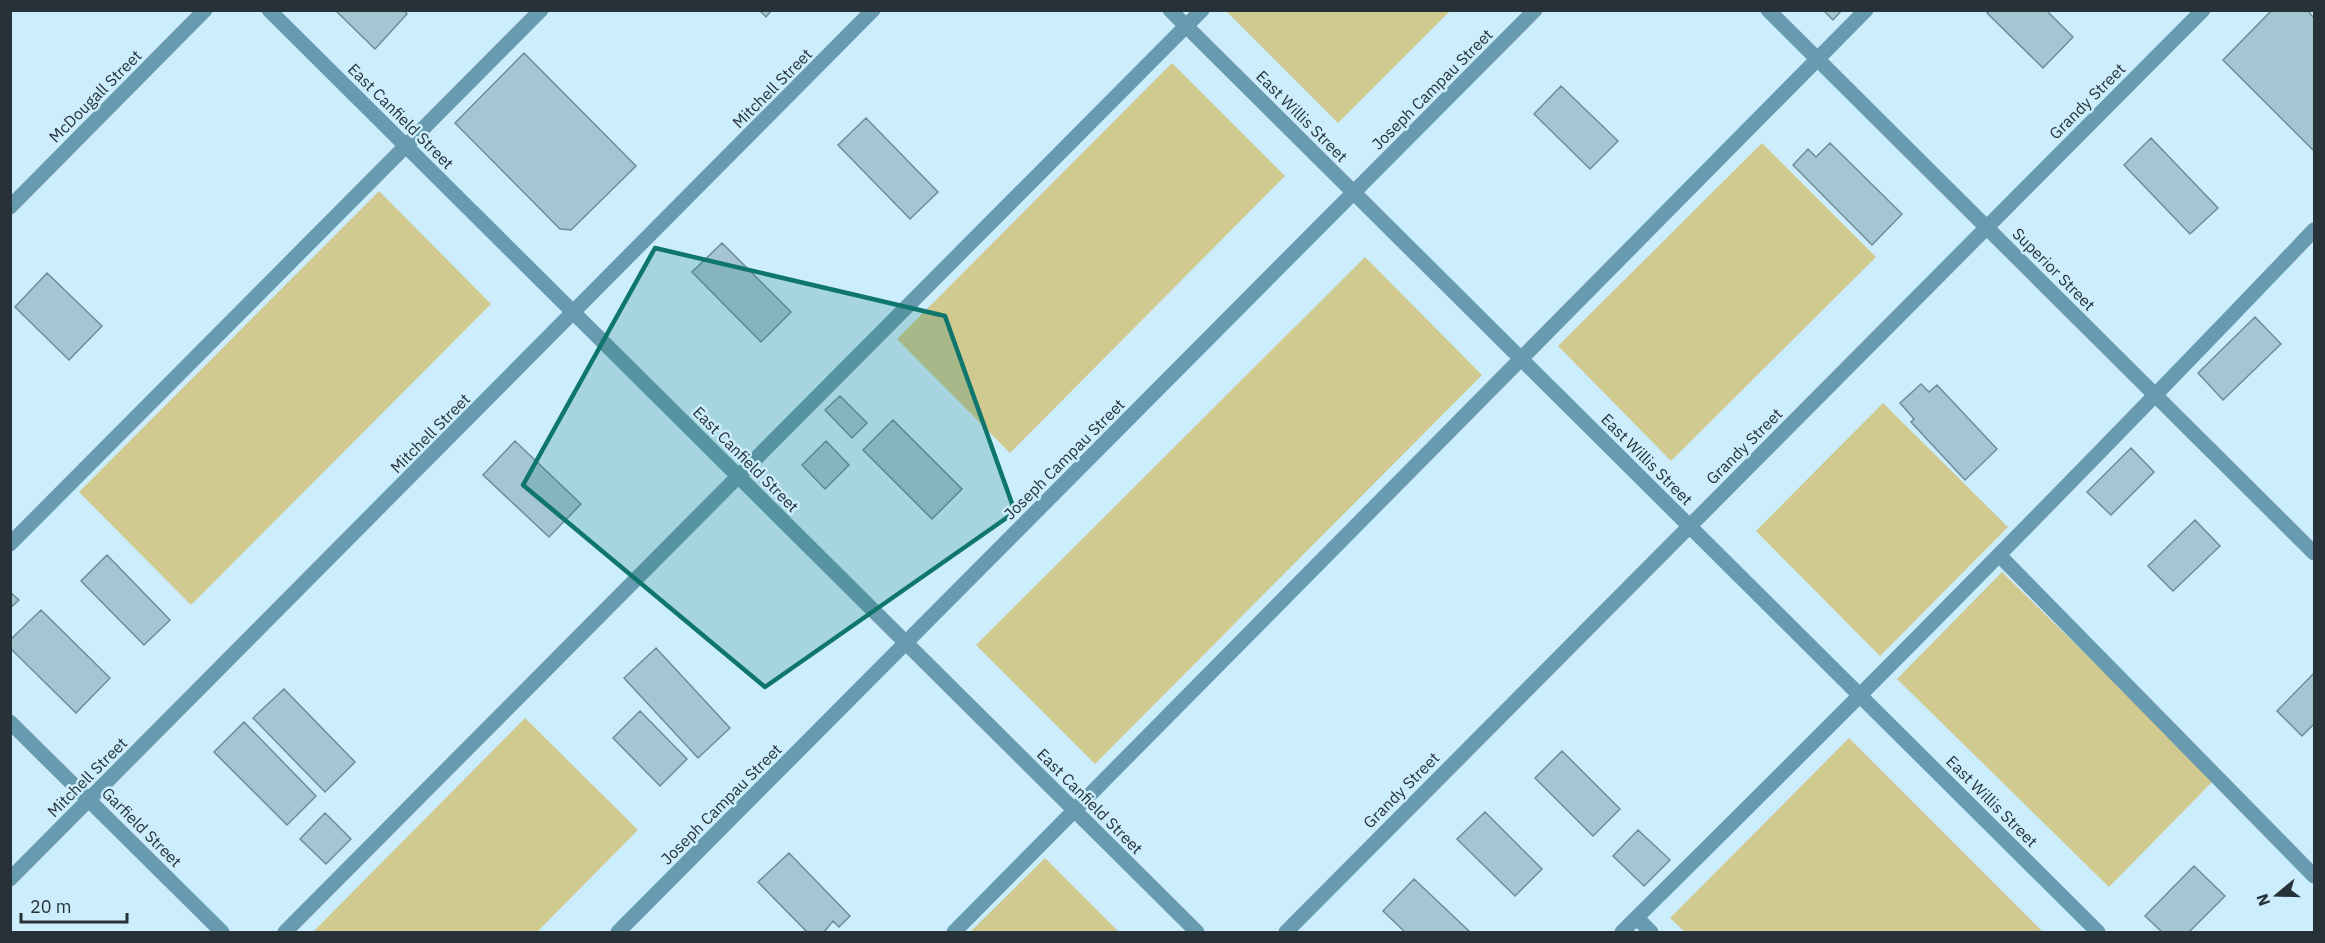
<svg xmlns="http://www.w3.org/2000/svg" width="2325" height="943" font-family="'IBM Plex Sans',sans-serif">
<style>
.green{fill:#d0c990}
.building{fill:#a5c5d3;stroke:#6e8c9a;stroke-width:1.5}
.lines{fill:none;stroke-linecap:round;stroke-linejoin:round}
.minor{stroke:#689bb0;stroke-width:15}
.marked{fill:#0f766e;fill-opacity:0.2;stroke:#0f766e;stroke-width:4.5;stroke-linejoin:round}
.labels{text-anchor:middle;dominant-baseline:central;stroke-width:5;stroke-linejoin:round;paint-order:stroke}
.street-label{font-size:16px;fill:#263238;stroke:#ccedfc}
</style>
<rect width="100%" height="100%" fill="#ccedfc"/>
<path class="green" d="M1226,11H1450L1338,123Z
M1172,63L1285,176L1010,453L897,339Z
M1762,143L1876,257L1671,461L1558,346Z
M379,191L491,304L191,605L79,492Z
M1365,257L1482,375L1095,764L976,645Z
M1883,403L2008,527L1880,656L1756,531Z
M2002,572L2214,780L2109,887L1897,679Z
M525,718L638,830L537,932H313Z
M1849,738L2043,932H1685L1670,918Z
M1045,858L1119,932H970Z"/>
<path class="building" d="M335,10H404L407,14L375,49Z
M759,10H772L766,17Z
M1823,10H1842L1833,20Z
M1990,10H2046L2073,37L2043,68L1987,13Z
M2272,10H2307L2314,18V151L2223,60Z
M524,53L636,166L571,230L560,229L455,123Z
M1561,86L1618,141L1590,169L1534,114Z
M866,118L938,192L910,219L838,145Z
M2151,138L2218,208L2190,234L2124,165Z
M1830,143L1902,214L1872,245L1793,165L1808,149L1816,157Z
M722,243L791,312L761,342L692,272Z
M47,273L102,326L69,360L15,307Z
M2255,317L2281,344L2223,400L2198,373Z
M1921,384L1929,392L1937,385L1997,449L1965,480L1911,422L1914,419L1900,403Z
M840,396L867,423L852,438L825,410Z
M893,420L962,489L932,519L863,450Z
M515,441L581,504L549,537L483,475Z
M826,441L849,465L825,489L802,465Z
M2131,448L2154,472L2111,515L2087,492Z
M2195,520L2220,546L2173,591L2148,566Z
M107,555L170,620L144,645L81,581Z
M10,592L19,600L10,608Z
M41,610L110,678L76,713L10,648V640Z
M656,648L730,728L698,758L624,678Z
M2314,673V724L2302,736L2277,711Z
M284,689L355,762L325,792L253,718Z
M640,711L687,759L660,786L613,738Z
M244,722L316,796L287,825L214,752Z
M1562,751L1620,809L1593,836L1535,778Z
M1485,812L1542,869L1515,896L1457,839Z
M325,813L351,839L326,864L300,839Z
M1638,830L1670,860L1644,886L1613,856Z
M789,853L850,916L839,927L833,921L824,932H807L758,882Z
M2194,866L2225,896L2189,932H2162L2145,916Z
M1414,879L1470,932H1405L1383,911Z"/>
<g class="lines">
<path class="minor" d="M269,10L1197,932
M1170,10L2098,932
M1768,10L2314,553
M10,207L205,10
M10,544L541,10
M1999,555L2314,876
M10,722L222,932
M10,879L873,10
M1637,918L1651,932
M285,932L1202,10
M618,932L1535,10
M954,932L1866,10
M1286,932L2203,10
M1622,932C1856,701 2087,468 2314,230"/>
</g>
<path class="marked" d="M655,248L945,316L1015,512L765,687L523,485Z"/>
<g class="labels">
<g class="street-label">
<text transform="translate(772 88) rotate(-45)">Mitchell Street</text>
<text transform="translate(1432 89) rotate(-45)">Joseph Campau Street</text>
<text transform="translate(95 96) rotate(-45)">McDougall Street</text>
<text transform="translate(2087 101) rotate(-45)">Grandy Street</text>
<text transform="translate(401 116) rotate(45)">East Canfield Street</text>
<text transform="translate(1302 116) rotate(45)">East Willis Street</text>
<text transform="translate(2054 269) rotate(45)">Superior Street</text>
<text transform="translate(430 433) rotate(-45)">Mitchell Street</text>
<text transform="translate(1744 446) rotate(-45)">Grandy Street</text>
<text transform="translate(746 459) rotate(45)">East Canfield Street</text>
<text transform="translate(1064 459) rotate(-45)">Joseph Campau Street</text>
<text transform="translate(1647 459) rotate(45)">East Willis Street</text>
<text transform="translate(87 777) rotate(-45)">Mitchell Street</text>
<text transform="translate(1401 790) rotate(-45)">Grandy Street</text>
<text transform="translate(1090 801) rotate(45)">East Canfield Street</text>
<text transform="translate(1992 801) rotate(45)">East Willis Street</text>
<text transform="translate(721 804) rotate(-45)">Joseph Campau Street</text>
<text transform="translate(142 827) rotate(45)">Garfield Street</text>
</g>
</g>
<rect width="2325" height="943" fill="none" stroke="#263238" stroke-width="24"/>
<g transform="translate(2277 895) rotate(251)" stroke="#ccedfc" stroke-width="4.5" paint-order="stroke">
<path d="M0-4.5L10 22L0 15L-10 22Z" fill="#263238"/>
<text y="-9" font-size="16" font-weight="bold" text-anchor="middle" fill="#263238">N</text>
</g>
<path d="M21 913v9h106v-9" fill="none" stroke="#263238" stroke-width="3"/>
<text x="30" y="913" font-size="18" fill="#263238" stroke="#ccedfc" stroke-width="4.5" paint-order="stroke">20 m</text>
</svg>
